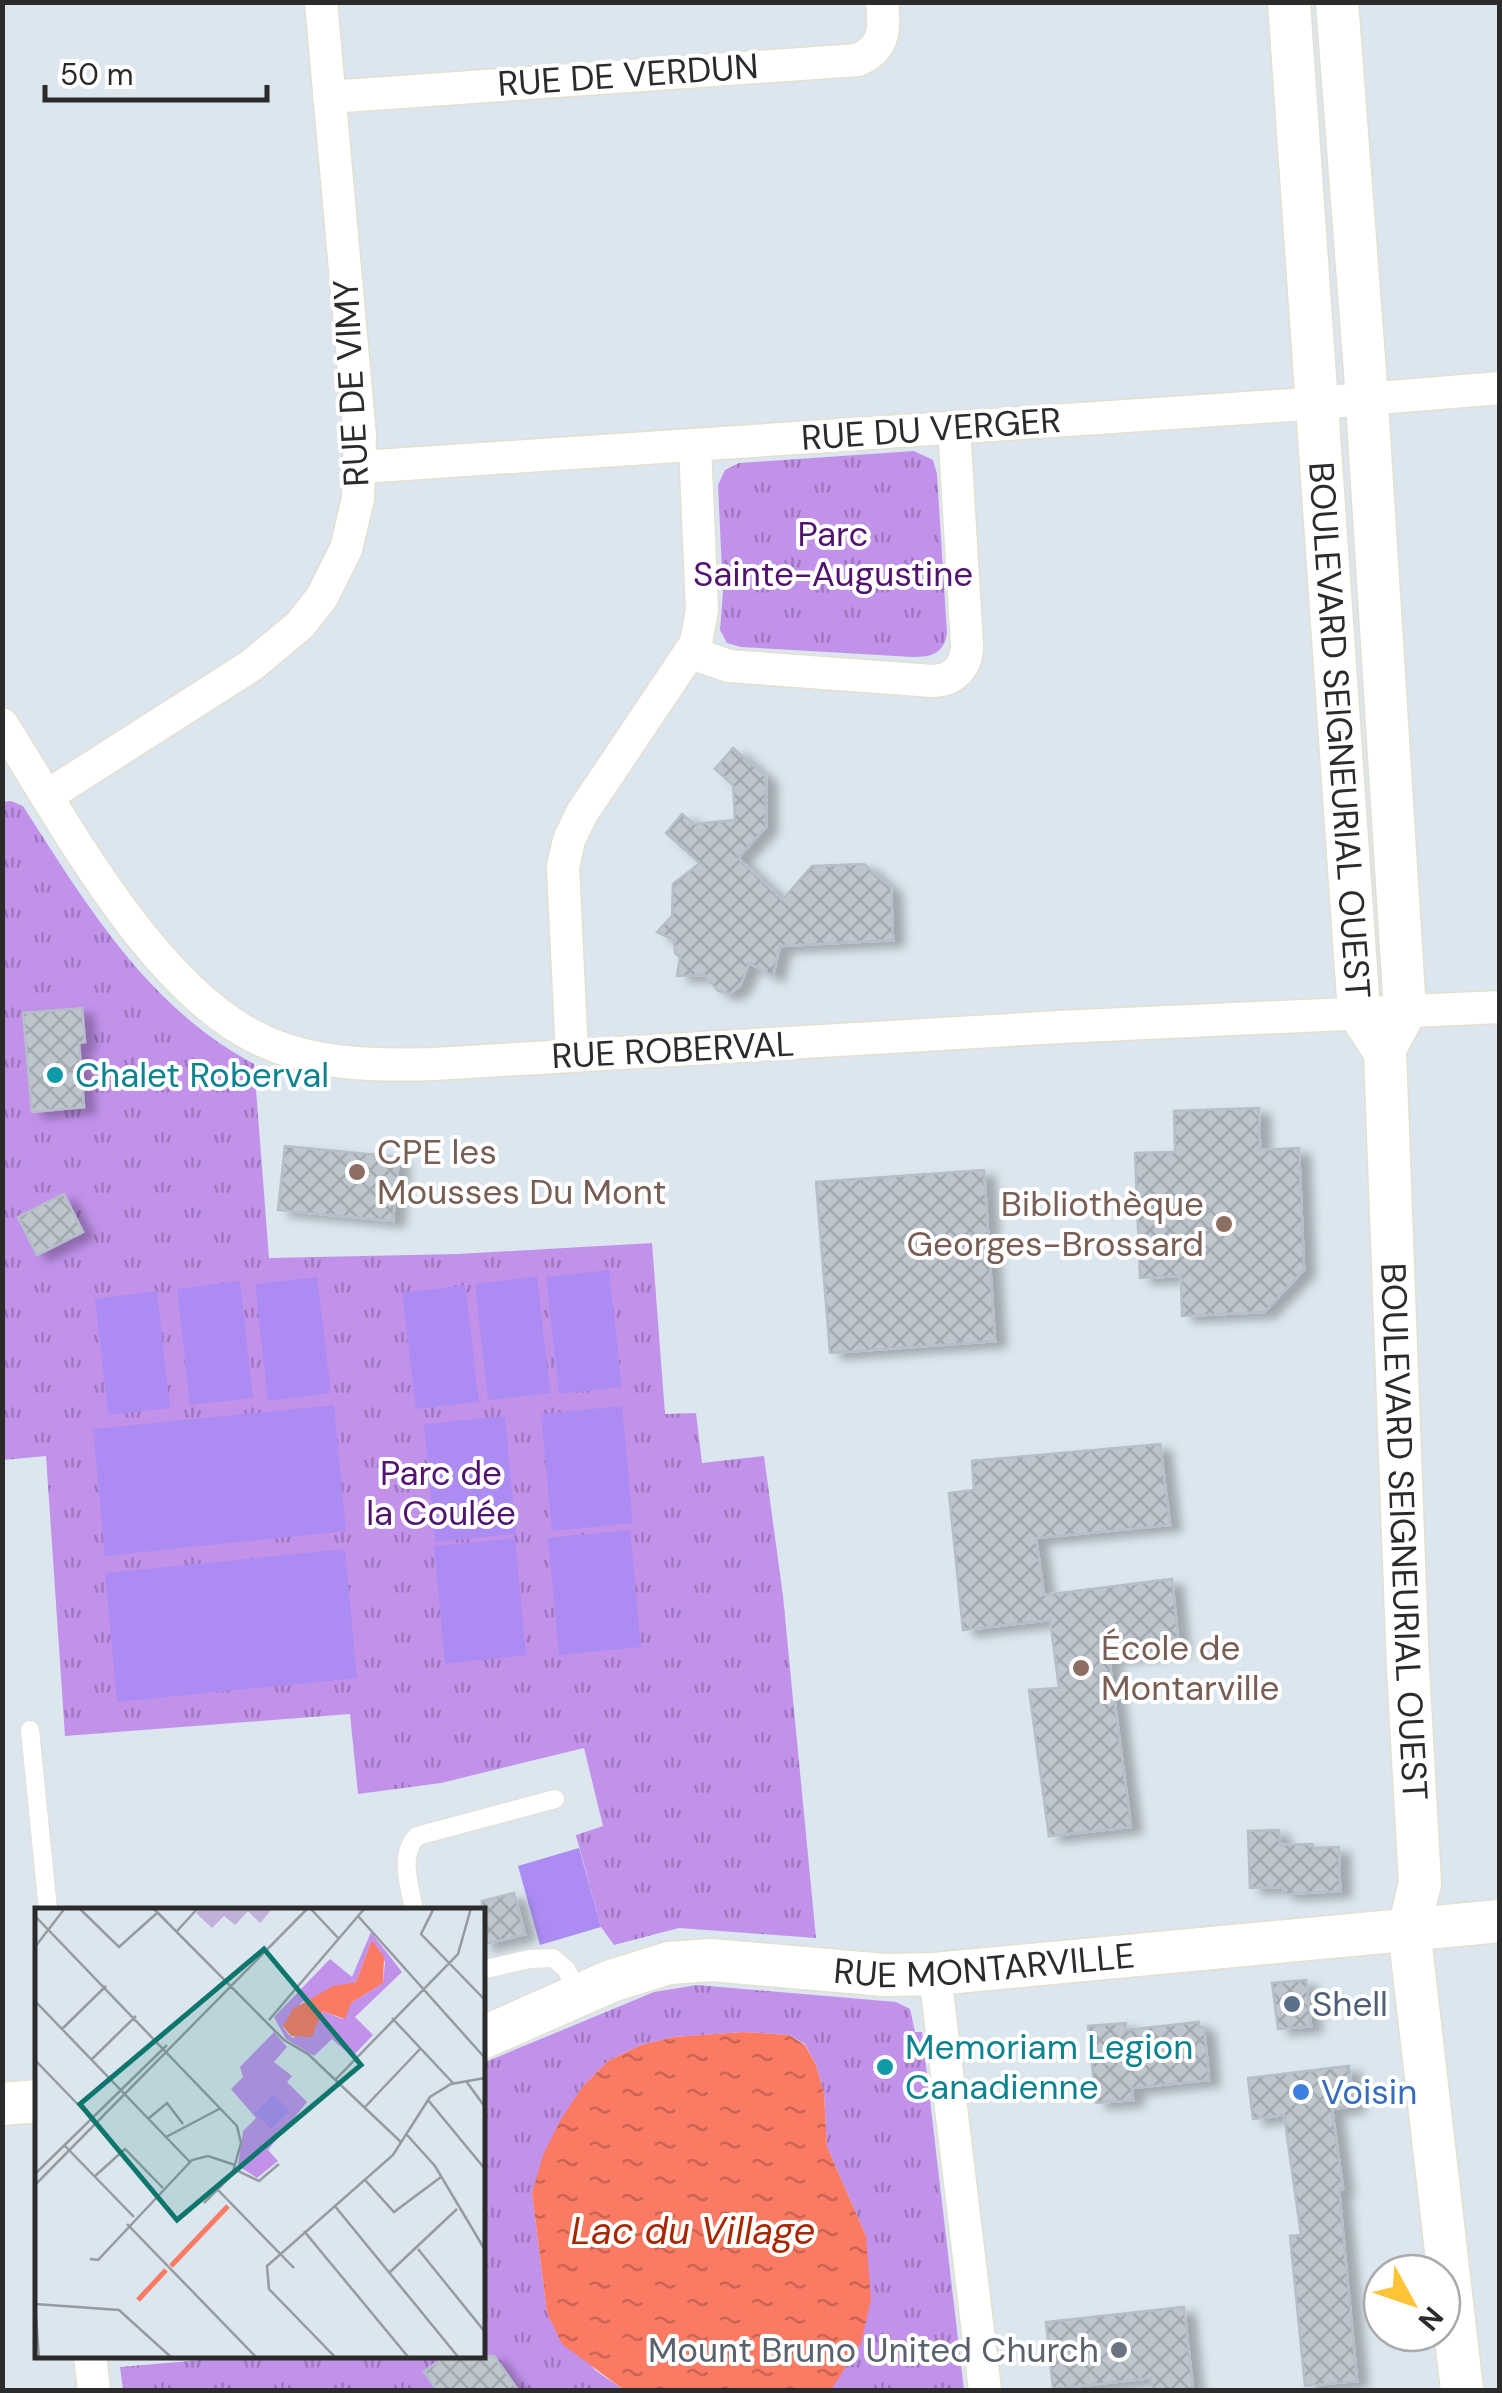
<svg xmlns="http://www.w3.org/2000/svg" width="1502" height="2393" font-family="'DM Sans',sans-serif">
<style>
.grass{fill:url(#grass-tufts)}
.pitch{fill:#ac8cf3}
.water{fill:url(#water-ripples)}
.building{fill:url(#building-cross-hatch);stroke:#b5bfca;stroke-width:2.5;filter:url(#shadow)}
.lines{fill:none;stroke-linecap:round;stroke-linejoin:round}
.service-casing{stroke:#e5dfd0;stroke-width:20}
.minor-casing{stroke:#e5dfd0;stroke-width:35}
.tertiary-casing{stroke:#e5dfd0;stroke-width:45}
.service{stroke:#fff;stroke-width:18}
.minor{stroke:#fff;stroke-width:32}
.tertiary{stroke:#fff;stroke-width:42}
.culture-dot{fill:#0f9aa8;stroke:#fff;stroke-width:4}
.education-dot{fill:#8d6e63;stroke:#fff;stroke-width:4}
.service-dot{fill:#5c6f8a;stroke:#fff;stroke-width:4}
.shop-dot{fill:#3f7fe0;stroke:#fff;stroke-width:4}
.worship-dot{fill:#6b7280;stroke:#fff;stroke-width:4}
.labels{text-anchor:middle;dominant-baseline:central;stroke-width:8;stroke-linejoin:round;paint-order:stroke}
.street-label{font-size:35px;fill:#2b2b2b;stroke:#fff}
.park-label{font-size:35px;fill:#521270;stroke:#fff}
.culture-label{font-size:35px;fill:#0d838f;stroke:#fff;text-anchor:start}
.education-label{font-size:35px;fill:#785e54;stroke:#fff;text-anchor:start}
.service-label{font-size:35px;fill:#4e5e75;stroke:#fff;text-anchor:start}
.shop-label{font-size:35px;fill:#366cbe;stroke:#fff;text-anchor:start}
.worship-label{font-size:35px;fill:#5b616d;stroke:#fff;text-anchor:end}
.water-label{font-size:38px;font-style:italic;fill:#a92700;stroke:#fff}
.inset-river{fill:none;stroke:#fb7a63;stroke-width:5}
.inset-road{fill:none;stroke:#959ba0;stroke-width:2.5}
.view{fill:#0f766e;fill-opacity:0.15;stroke:#0f766e;stroke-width:5}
.inset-edge{fill:none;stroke:#2b2b2b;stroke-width:5}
</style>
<defs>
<pattern id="grass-tufts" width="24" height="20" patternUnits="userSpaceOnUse" patternTransform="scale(2.5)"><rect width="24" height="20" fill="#c292eb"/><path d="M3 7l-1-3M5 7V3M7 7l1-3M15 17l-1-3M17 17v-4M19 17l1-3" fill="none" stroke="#9e77bf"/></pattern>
<pattern id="water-ripples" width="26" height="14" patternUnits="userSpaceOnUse" patternTransform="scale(2.5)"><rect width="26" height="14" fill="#fb7a63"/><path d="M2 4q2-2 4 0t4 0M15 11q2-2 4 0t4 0" fill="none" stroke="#cb6452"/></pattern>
<pattern id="building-cross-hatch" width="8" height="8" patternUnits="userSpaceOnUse" patternTransform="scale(2.5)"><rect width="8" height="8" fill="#bec5cd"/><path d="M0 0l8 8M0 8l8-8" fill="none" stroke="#a3a9b0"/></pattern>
<filter id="shadow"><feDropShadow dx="11" dy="6" stdDeviation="5" flood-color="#0004"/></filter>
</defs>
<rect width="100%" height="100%" fill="#dbe6ee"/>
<path class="grass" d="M914,451L933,460L937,474L947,633C944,654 931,657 913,657L741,647L727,643L720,630L723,592L718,485L725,470L739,463Z
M11,801L23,806C86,904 147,1007 254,1064L269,1258L458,1254L652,1243L665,1414L696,1413L702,1463L764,1456L783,1596L816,1938L679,1928L614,1945L601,1927L576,1835L603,1826L584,1748L441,1783L358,1794L350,1714L65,1736L46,1456L3,1460L2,802Z
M697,1985L896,2002L910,2009L915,2032H922L964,2390H831L866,2236L827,2147L824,2093L816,2065L805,2044L789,2035L743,2032L674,2037L641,2045L608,2061L583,2086L532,2193L547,2313L595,2370L624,2390H123L120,2367L247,2356H482L483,2063L654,1992Z"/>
<path class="pitch" d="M609,1270L622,1387L559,1394L546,1277Z
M537,1276L550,1393L488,1400L475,1284Z
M317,1277L331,1393L268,1401L255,1284Z
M240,1281L253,1398L190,1405L177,1289Z
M465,1285L479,1402L416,1409L402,1293Z
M157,1291L170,1408L108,1415L95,1299Z
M334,1405L346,1531L105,1556L93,1429Z
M622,1406L633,1523L552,1531L541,1414Z
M505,1416L516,1534L435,1542L424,1424Z
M630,1530L641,1647L559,1655L548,1538Z
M515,1538L526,1655L445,1664L434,1546Z
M345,1549L357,1678L117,1702L105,1573Z
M579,1848L601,1927L540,1945L518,1866Z"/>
<path class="water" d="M743,2032L789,2035L805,2045L816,2065L824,2093L827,2147L866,2236L871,2299L861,2343L831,2390H624L562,2344L547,2313L532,2193L543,2155L561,2119L583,2086L608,2061L641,2045L674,2037Z"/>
<path class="building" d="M733,748L766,777V827L738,858L782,900L812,866L864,864L891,888L893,940L780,946L773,976L749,963L740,986L729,994L718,991L705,975L677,976L680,957L675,953L674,940L657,932L672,916L673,884L700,863L666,833L682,814L694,824L735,820L733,785L715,769Z
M82,1008L85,1042L79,1043L84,1107L32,1112L23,1013Z
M1259,1108L1260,1150L1299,1148L1304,1270L1264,1312L1182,1316L1181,1276L1140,1278L1135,1153L1175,1152L1174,1111Z
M285,1146L399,1157L393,1221L278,1210Z
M984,1170L995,1341L830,1353L816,1182Z
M64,1194L83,1232L37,1255L18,1217Z
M1160,1444L1170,1525L1036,1538L1044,1595L1172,1579L1179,1649L1109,1658L1131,1827L1049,1836L1029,1690L1059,1688L1050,1620L963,1630L949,1493L974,1490L972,1461Z
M1279,1830L1280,1845L1313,1844V1848L1339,1847L1340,1891L1284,1894L1283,1887L1250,1888L1248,1831Z
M514,1893L525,1934L482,1945V1901Z
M1306,1980L1311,2026L1278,2029L1272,1983Z
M1199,2022V2027H1204L1209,2080L1132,2088L1133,2100L1096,2103L1088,2026L1126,2023V2030Z
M1349,2066L1354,2106L1332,2109L1343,2189L1339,2190L1357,2381L1305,2386L1290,2236L1301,2235L1284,2115L1253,2119L1248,2078Z
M1184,2307L1193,2390H1152L1151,2378L1053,2389L1046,2322Z
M447,2356H494L518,2390H437L424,2371Z"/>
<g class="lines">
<g class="service-casing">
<path id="service" d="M30,1730L48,1910
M414,1910C410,1886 398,1856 417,1836L555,1799
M482,1970L530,1959L553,1958L566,1969L579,1995"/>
</g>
<g class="minor-casing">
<path id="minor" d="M329,97L858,60C885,48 885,29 882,2
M361,467L1292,405L1500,388
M691,653L729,666L933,681C954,680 967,667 967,645L954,427
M2,724C64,822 150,984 255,1037C309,1065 375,1066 434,1064L1059,1027L1500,1007
M47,796L252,665L300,625L322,597L346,549L358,499L360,436L321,2
M572,1055L563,867L569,840L582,813L696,643L702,610L695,445
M935,1974L985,2390
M90,2356L94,2390"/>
</g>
<g class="tertiary-casing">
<g id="tertiary">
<path id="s1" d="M1289,2L1359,1012L1385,1052L1408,1668L1420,1883L1409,1929L1462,2390"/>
<path d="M1337,2L1365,371L1405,1011L1384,1050"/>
<path id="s2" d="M482,2038L611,1981L669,1963L711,1960L885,1975L935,1974L1500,1921"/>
<path d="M2,2104L38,2101"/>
</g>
</g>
<use href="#service" class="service"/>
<use href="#minor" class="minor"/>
<use href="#tertiary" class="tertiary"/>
</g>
<g class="culture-dot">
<circle cx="55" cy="1075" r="10"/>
<circle cx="885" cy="2067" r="10"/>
</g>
<g class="education-dot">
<circle cx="357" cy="1172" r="10"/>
<circle cx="1224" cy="1224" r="10"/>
<circle cx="1081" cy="1668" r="10"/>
</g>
<circle class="service-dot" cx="1292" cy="2004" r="10"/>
<circle class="shop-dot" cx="1301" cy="2092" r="10"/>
<circle class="worship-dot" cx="1119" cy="2350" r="10"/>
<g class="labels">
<g class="street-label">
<text transform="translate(628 75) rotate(-4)">RUE DE VERDUN</text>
<text transform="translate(351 383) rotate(-93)">RUE DE VIMY</text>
<text transform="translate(931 429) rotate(-4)">RUE DU VERGER</text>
<text stroke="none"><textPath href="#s1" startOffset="730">BOULEVARD SEIGNEURIAL OUEST</textPath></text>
<text transform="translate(673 1050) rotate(-3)">RUE ROBERVAL</text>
<text stroke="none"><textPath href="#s1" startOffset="1540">BOULEVARD SEIGNEURIAL OUEST</textPath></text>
<text stroke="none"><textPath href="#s2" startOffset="518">RUE MONTARVILLE</textPath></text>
</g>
<g class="park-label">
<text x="833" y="534">Parc<tspan x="833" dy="40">Sainte-Augustine</tspan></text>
<text x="441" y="1473">Parc de<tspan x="441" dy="40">la Coulée</tspan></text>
</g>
<g class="culture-label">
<text x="75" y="1075">Chalet Roberval</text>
<text x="905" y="2047">Memoriam Legion<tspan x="905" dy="40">Canadienne</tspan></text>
</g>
<g class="education-label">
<text x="377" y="1152">CPE les<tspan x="377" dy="40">Mousses Du Mont</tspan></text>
<text x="1204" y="1204" text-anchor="end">Bibliothèque<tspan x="1204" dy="40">Georges-Brossard</tspan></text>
<text x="1101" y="1648">École de<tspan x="1101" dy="40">Montarville</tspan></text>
</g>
<g class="service-label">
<text x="1312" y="2004">Shell</text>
</g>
<g class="shop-label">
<text x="1321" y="2092">Voisin</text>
</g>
<g class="worship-label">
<text x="1099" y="2350">Mount Bruno United Church</text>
</g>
<g class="water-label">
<text x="693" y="2231">Lac du Village</text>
</g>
</g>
<g transform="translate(35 1908)">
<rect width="450" height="450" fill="#dbe6ee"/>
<path d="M336,24L367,64L320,109L338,127L317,149L297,131L279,148L251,131L239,109L295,51L317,69ZM337,32L350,54L348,75L316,95L308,111L287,103L258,130L254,127L248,119L267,94L321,74ZM239,124L252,139L239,154L257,168L252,174L272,194L233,242L243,253L222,270L203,258L208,223L221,210L196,181L208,169L205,159Z" fill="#c292eb" fill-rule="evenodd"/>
<path d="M165,0H238L225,15L213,3L200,17L189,8L177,20L161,5Z" fill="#c1b0da"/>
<path d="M238,186L255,203L236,221L231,216L240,206L230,215L220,205Z" fill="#ac8cf3"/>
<path d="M337,32L349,49L348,75L316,95L310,111L287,103L277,129L256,128L248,118L258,101L298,78L321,74Z" fill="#fb7a63"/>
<path class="inset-river" d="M136,358L193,298M103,392L131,362"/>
<path class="inset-road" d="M44,0L84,39L122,5M118,0L249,132L273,146L367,235M275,0L304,31M399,0L386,26L450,92M0,8L202,218L206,235L197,267L169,295M323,8L450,150M142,23L163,0M0,39L30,0M0,93L155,254M357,110L418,175M234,112L330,0M27,121L71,78M0,152L55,209M56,152L101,108M300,172L423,46L436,0M431,173L450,199M393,192L450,261M329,200L386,140M113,211L132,195L148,216M372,227L400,258L450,342M131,229L186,200M30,238L99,309M199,261L224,273L244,256M0,266L132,137M59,269L90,241L128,280M330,272L359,304L406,269M0,277L273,0M183,282L259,360M299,297L424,450M92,316L222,450M269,323L374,450M383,341L450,424M55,351L63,352L157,252L173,248L200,257M355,364L422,301M0,395L4,450M0,396L84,402L137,450M301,450L234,381L232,358L358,247L395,189L416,176L450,170"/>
<path class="view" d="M229,41L326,157L142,312L45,196Z"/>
<rect width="450" height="450" class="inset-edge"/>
</g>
<rect width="1502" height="2393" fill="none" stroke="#2b2b2b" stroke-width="10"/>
<g transform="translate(1412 2303) rotate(130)"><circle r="48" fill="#ffffff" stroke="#aaaaaa" stroke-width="2.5"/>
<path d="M0-8L18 38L0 25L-18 38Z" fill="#ffc337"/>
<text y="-15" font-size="28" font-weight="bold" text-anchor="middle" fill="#2b2b2b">N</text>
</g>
<path d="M45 85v15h222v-15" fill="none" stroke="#2b2b2b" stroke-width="5"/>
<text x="60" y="85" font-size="30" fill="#2b2b2b" stroke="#ffffff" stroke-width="8" paint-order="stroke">50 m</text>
</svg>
